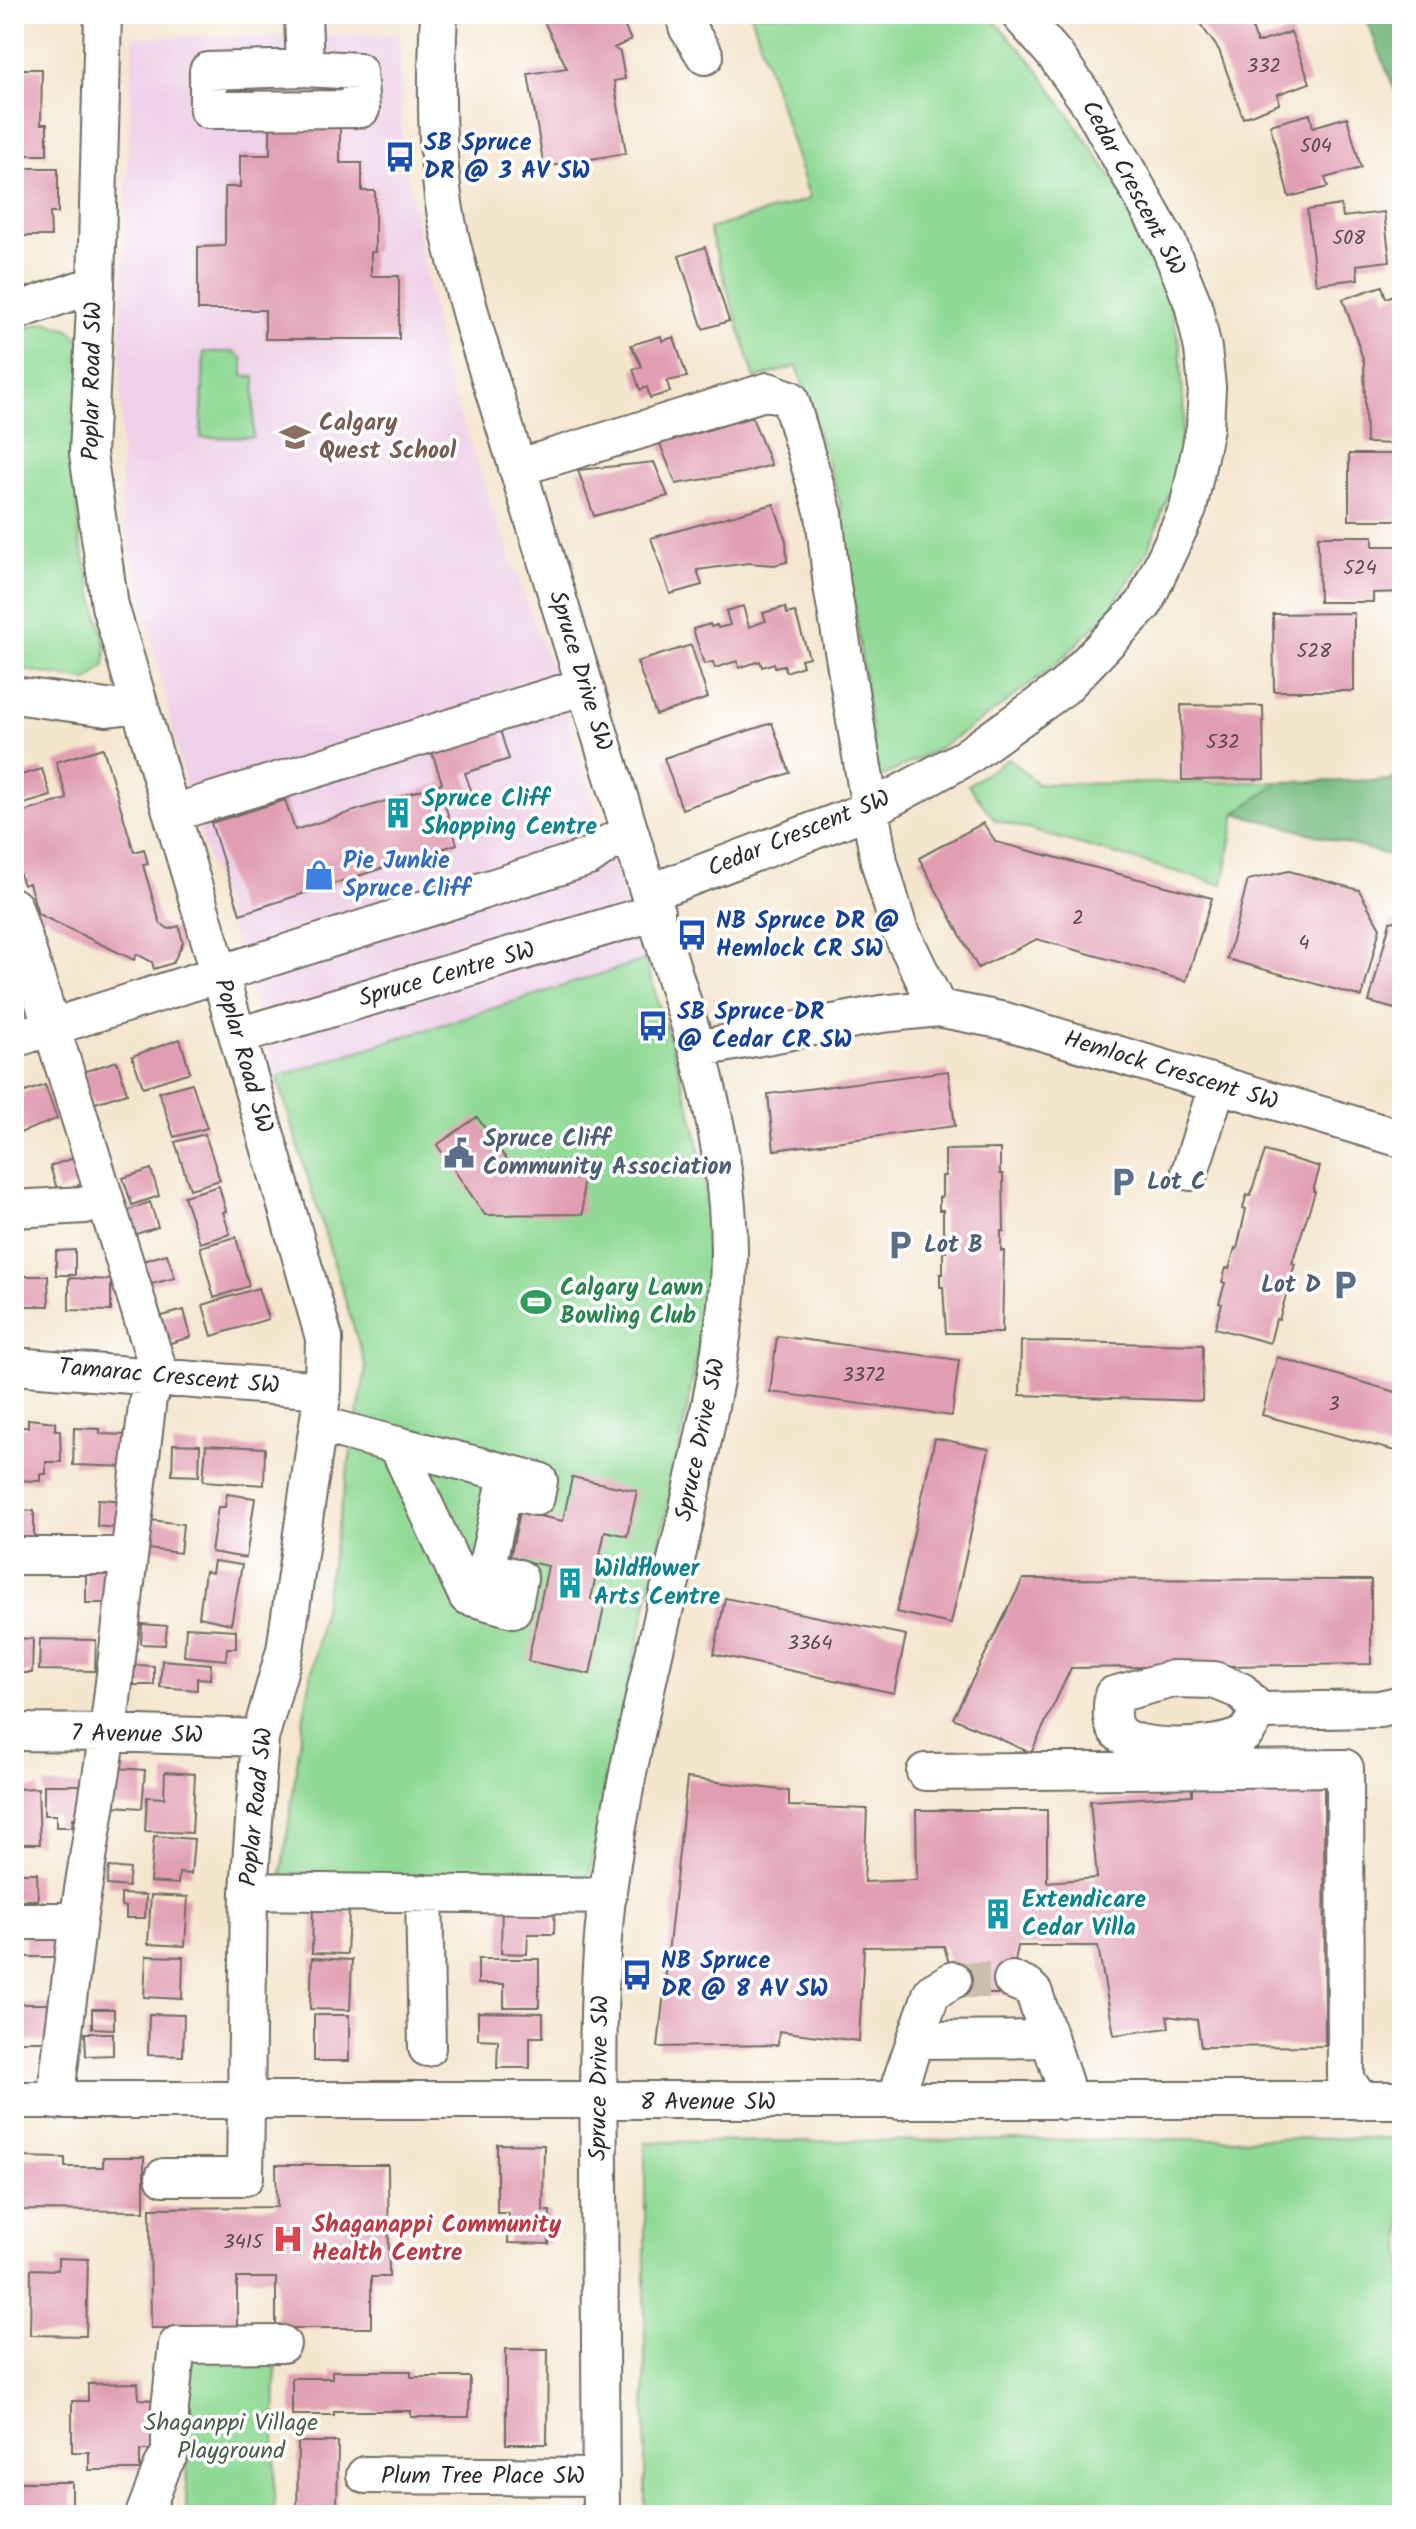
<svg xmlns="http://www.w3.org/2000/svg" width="1416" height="2529" font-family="Kalam,sans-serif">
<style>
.built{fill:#eed0e8}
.green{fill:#91da96;stroke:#5e8260;stroke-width:2}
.forest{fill:#74ba7f;stroke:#507255;stroke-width:2}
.building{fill:#e19eb3}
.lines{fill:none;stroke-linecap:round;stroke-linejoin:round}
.minor-tunnel{stroke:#ccc0ad;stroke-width:36;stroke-dasharray:36 18;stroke-linecap:butt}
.minor-casing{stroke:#716c64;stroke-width:40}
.minor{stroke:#fff;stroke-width:36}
.labels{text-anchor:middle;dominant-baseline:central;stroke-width:7;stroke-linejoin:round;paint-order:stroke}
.number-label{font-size:20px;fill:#58484d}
.transit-label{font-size:24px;font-weight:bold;fill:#164399;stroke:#fff;text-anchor:start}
.street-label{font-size:24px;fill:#2b2b2b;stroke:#fff}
.education-label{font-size:24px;font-weight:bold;fill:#785e54;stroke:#fff;text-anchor:start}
.culture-label{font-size:24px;font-weight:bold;fill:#0d838f;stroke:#fff;text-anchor:start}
.shop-label{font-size:24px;font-weight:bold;fill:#366cbe;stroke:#fff;text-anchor:start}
.service-label{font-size:24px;font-weight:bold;fill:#4e5e75;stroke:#fff;text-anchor:start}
.leisure-label{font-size:24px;font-weight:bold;fill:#27864d;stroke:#fff;text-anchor:start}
.health-label{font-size:24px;font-weight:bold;fill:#be3a42;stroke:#fff;text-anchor:start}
.park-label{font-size:24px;fill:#4a604b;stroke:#fff}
</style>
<rect width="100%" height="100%" fill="#fff"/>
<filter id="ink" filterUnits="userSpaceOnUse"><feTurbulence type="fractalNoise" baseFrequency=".0125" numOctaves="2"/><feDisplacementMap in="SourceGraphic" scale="16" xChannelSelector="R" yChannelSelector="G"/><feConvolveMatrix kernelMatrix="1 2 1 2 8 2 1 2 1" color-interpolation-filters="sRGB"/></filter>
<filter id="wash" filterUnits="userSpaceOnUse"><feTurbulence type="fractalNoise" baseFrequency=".006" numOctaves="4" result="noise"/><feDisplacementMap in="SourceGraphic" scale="32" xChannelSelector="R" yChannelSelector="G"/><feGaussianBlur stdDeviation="1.8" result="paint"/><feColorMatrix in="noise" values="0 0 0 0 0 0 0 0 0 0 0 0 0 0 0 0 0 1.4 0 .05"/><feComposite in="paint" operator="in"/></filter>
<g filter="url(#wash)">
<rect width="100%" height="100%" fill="#f4e5cd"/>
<path class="built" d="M400,34L402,142L443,367L554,678L645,960L277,1077L188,795L121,508V313L133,37Z"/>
<path class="green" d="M751,14H988L1034,64L1125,197L1164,282L1180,345L1184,415L1176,476L1149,548L1108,613L1062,659L996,710L941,747L878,779L840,502L797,366L755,379L709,229L810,199Z
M45,322L69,329L84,344L74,446L80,541L106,647L105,665L88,681L14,668V331Z
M204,352H233L243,359V376L255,377L253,437L201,438Z
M1009,758L1037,784L1279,782L1236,813L1223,885L995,820L968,785Z
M645,960C670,1046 706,1134 708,1224C709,1307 691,1390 675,1470C648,1607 614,1742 588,1879L281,1880L302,1727L366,1368L277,1077Z
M1402,2138V2515H645V2142Z
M188,2358L276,2359L274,2515H186Z"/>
<path class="forest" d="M1364,14H1402V108Z
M1402,763V859L1236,813L1279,782L1393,780Z"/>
<g id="blocks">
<path class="building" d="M540,14H601L607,26L621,19L631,40L614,48L620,52L625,79L614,81L626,153L544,167L528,74L567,68Z
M1193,14H1253L1244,20L1253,30L1257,43L1291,32L1310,83L1278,94L1279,104L1243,118L1219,50Z
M14,69H42L41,124H47V155H14Z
M1310,114L1313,127L1347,117L1361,168L1325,178L1328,187L1289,197L1270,125Z
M270,127H340V163H362V191H375V252H371V276H399V339H265V310H198V247L225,246V187H240V155H270Z
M24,168H58V213H50L51,236H14V198H24Z
M1341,205L1343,217L1384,212L1390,261L1357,265L1358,279L1316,284L1307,210Z
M705,247L729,321L703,329L679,256Z
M1382,286L1386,298L1402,292V348L1397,349L1402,366L1400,444L1366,443L1364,362L1343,299Z
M661,336L662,341L674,337L687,377L667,381L670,392L650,398L647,387L640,390L633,369L642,367L631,345Z
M752,417L771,465L742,473L676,484L660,444Z
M1349,454H1401L1402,509H1399V520H1349Z
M654,462L668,496L594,516L578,470Z
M774,504L786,541L787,562L774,565L748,563L697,570L702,585L670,594L651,538Z
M1318,536H1373V546H1402V592L1373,593V602H1319Z
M743,606L749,627L766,621L763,613L785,607L787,614L795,612L809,657L801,659L803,666L786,672L784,665L775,667L774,663L762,667L760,661L739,668L737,661L715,668L713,662L704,664L693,629L710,624L711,627L717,625L718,628L730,625L726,611Z
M1354,613V691H1274L1273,614Z
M691,645L708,698L656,715L637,662Z
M1181,705L1263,706L1264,779L1182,780Z
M772,723L790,773L682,809L664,758Z
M499,727L509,759L465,773L472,793L444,802L457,844L240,914L211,823L285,800L295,830L442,783L431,749Z
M103,748L134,852L144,849L148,864L143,865L160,923L169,929L179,926L183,943L173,963L154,969L152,962L137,954L134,960L38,914L29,883L23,885L14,856V815L67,799L56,762Z
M42,769L51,796L14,807V777Z
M983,823L996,842L1212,898L1186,981L1037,939L978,968L919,858Z
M1289,871L1359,890L1380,928L1362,997L1227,959L1248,880Z
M1402,920V1011L1369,1002L1390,922Z
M180,1039L190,1072L143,1087L132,1056Z
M117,1061L127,1093L92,1104L83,1072Z
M948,1071L955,1126L774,1150L768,1094Z
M192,1083L207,1128L174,1137L159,1092Z
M45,1085L57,1119L17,1134L14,1126V1100L23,1097L22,1093Z
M477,1117L511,1166L582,1165L583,1214L485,1215L437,1145Z
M205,1134L220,1180L190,1189L175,1142Z
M1000,1149V1174H1003L1004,1231H1001V1251H1004L1002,1333H946L943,1287H940V1274H943V1252H946L945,1232H943V1210H939V1197H942V1176H945V1150Z
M1265,1151L1320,1167L1313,1191L1315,1192L1292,1263L1295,1264L1279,1320L1276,1319L1270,1343L1215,1328L1222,1304L1219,1303L1225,1283L1222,1282L1226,1268L1229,1269L1235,1248L1237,1249L1246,1209L1243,1208L1245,1200L1247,1195L1250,1196Z
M74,1158L81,1184L58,1192L50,1166Z
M151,1169L159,1196L132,1205L123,1178Z
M219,1186L226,1211L223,1212L230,1234L200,1243L184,1196Z
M150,1202L158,1227L130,1236L121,1213Z
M236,1237L249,1286L214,1298L200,1247Z
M75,1250V1275H56V1251Z
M167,1254L175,1278L147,1285L139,1262Z
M14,1276H48L49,1306H14Z
M69,1278L111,1280V1311L69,1310Z
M258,1288L268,1319L212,1336L203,1305Z
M184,1310L191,1337L163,1345L155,1318Z
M777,1336L959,1360L952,1416L770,1392Z
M1021,1341L1203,1345L1202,1401L1020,1395Z
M1277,1357L1402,1394V1453L1262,1415Z
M28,1419L55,1422V1430H60L61,1462H46V1474H40V1481L14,1480V1427H28Z
M74,1428L100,1429V1434L130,1435V1467L73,1465Z
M935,1438L989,1449L951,1624L896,1612Z
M173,1444L200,1445L199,1476L172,1475Z
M206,1445L265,1448L264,1485L203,1481Z
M572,1477L637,1491L627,1536L605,1531L591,1599L605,1602L590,1674L528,1661L548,1566L510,1558L520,1512L563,1521Z
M227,1494L255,1498L246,1558L211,1552L218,1507H225Z
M98,1499L128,1501L126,1529L97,1526Z
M14,1510L34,1511V1538H14Z
M151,1520L183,1524L180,1553L148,1549Z
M214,1561L242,1565L231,1624L199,1617L205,1571L212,1573Z
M86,1567H111V1603H86Z
M1023,1579L1371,1580V1664L1071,1668L1031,1753L953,1718Z
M725,1598L906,1635L894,1693L714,1654Z
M142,1624L167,1626L165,1645L141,1644Z
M186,1627L236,1630V1648H227L226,1660L184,1656Z
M14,1638L33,1639L32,1673H14Z
M40,1639L96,1640L95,1671L39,1670Z
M162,1660L211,1664L210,1679L197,1678V1690L160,1687Z
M134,1665L154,1666V1685H134Z
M116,1768L145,1770L142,1808L113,1806Z
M165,1772L195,1774L192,1833L145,1831L147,1797L164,1798Z
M687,1778L789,1791V1806L867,1809L864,1882L917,1880L916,1810H1047V1882L1097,1878L1090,1801L1192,1795V1781H1324L1325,2046L1201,2047L1197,2020L1167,2016L1169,2028L1114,2035L1098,1946H1018L1009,1994H958L944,1946L864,1947L859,2041L779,2031L778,2045L658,2047Z
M44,1785H86L85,1818H73L72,1827H56V1815H44Z
M38,1788L40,1844H17L16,1789Z
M154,1836L194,1839L191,1874L179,1873L178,1884L150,1882Z
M109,1867L130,1869L128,1887L107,1885Z
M14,1873H37L38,1900H14Z
M121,1894L146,1895L145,1918H126V1907L121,1906Z
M151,1895L188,1897L185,1946L148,1944Z
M502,1901H555L554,1934H528L527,1954L501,1953Z
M313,1910L349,1911L347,1954L312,1953Z
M57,1928V1957H25V1929Z
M146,1956L183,1957L182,1999L144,1997Z
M312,1958L352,1960L350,2010L310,2009Z
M478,1959H539V2007H504V1984H478Z
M14,2004H56V2041H14Z
M92,2009H114V2029L92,2028Z
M478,2012L543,2013V2037H530V2068H497L498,2040L478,2039Z
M149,2014L184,2015L183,2056L148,2055Z
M314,2015H349V2061H314Z
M85,2033H113V2055L86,2056Z
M497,2144L544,2145L543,2211H550L549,2244L508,2243L509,2213H497Z
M14,2157L65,2158V2167H103V2157H144V2211L14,2210Z
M276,2165H388L389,2277H371V2328H276V2278H237V2328H151L150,2208L277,2207Z
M58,2258L88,2259L86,2336L30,2335L31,2269L58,2270Z
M506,2349H548L547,2444H506Z
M332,2371H411V2377H470L469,2417H411V2411H334V2415H292V2378H332Z
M138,2383L139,2399L153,2400L154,2450H140V2470H89V2452H72V2401H88V2384Z
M298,2442H338L337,2515H297Z
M14,2482H72V2515H14Z"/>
</g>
</g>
<g filter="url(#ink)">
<use href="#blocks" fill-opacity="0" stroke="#716c64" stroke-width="2"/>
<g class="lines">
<path class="minor-tunnel" d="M953,1980H1012"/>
<g class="minor-casing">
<path id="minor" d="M103,14L96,284L88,454L110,606L220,975L324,1338L323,1390L285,1650L260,1738L249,1891L245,2177H164
M303,14L305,68
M439,14C436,72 435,130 442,188C447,235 462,281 474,327L697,1049C718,1123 733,1206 728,1284C723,1350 708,1417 694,1482C664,1617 627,1752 608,1890C596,1983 598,2079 599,2172C600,2287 600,2401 601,2515
M688,14L687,27L705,56
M305,68L358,71L361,109L208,110V71Z
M14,312L96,284
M517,468L768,391L790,399L824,514L832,586L879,861L898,926L938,1008
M14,695L107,708L139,704
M173,813L585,686
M649,893L871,809L965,758L1064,687L1144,604L1188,509L1205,427L1207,387L1203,349L1193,304L1168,243L1090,104L1055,55L1019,14
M14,907L160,1375L148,1398L108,1733L78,1921H14
M238,1036L656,912
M14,1039L589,857L609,843L631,835
M697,1049L881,1014L938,1008L1005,1021L1402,1139
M1190,1172L1217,1086
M14,1209L85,1205L104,1197
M14,1366L323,1390
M318,1424L397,1445L467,1596L513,1609L519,1578L486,1569L504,1490L536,1497L539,1481L397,1445
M14,1556H129
M1173,1679L1214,1680L1241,1691L1259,1711C1254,1719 1249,1732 1241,1736C1218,1748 1136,1753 1118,1732C1109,1722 1112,1708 1113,1695Z
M1259,1711L1380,1709L1402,1704
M14,1732L108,1733L260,1738
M925,1772L1345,1768L1346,2079L1360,2101
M249,1891L608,1896
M424,1893L427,2048
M1012,1980L1028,1987L1034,1993L1064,2083V2101
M915,2040L1050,2039
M14,2100H1402
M55,2101L78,1921
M900,2101V2084L932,1992L953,1980
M365,2475L601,2477
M144,2515L163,2465L170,2453V2407L177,2345L282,2344"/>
</g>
<use href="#minor" class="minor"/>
</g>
</g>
<defs>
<g id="bus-bare" transform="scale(2.4)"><path d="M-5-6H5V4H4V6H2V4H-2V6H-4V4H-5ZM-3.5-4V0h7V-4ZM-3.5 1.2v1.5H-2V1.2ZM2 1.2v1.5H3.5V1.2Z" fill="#1a4fb4" stroke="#fff" stroke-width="2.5" paint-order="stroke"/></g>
<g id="school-bare" transform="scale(2.4)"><path d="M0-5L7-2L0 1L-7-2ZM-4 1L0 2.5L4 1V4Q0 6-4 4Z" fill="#8d6e63" stroke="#fff" stroke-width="2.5" paint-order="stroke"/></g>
<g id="building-bare" transform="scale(2.4)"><path d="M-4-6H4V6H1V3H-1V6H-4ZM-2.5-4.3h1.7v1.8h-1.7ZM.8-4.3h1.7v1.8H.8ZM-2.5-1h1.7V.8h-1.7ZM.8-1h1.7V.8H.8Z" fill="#0f9aa8" stroke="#fff" stroke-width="2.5" paint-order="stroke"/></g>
<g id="shop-bare" transform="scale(2.4)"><path d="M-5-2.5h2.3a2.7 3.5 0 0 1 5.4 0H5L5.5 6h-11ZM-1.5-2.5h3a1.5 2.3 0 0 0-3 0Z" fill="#3f7fe0" stroke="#fff" stroke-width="2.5" paint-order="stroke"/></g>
<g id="civic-bare" transform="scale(2.4)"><path d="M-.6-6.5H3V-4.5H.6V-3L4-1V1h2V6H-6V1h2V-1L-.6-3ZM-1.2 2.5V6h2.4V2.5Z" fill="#5c6f8a" stroke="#fff" stroke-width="2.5" paint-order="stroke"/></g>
<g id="parking-bare" transform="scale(2.4)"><path d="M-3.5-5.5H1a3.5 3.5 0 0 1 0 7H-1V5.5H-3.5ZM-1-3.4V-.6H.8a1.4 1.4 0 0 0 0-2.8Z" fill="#5c6f8a" stroke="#fff" stroke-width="2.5" paint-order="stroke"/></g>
<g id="stadium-bare" transform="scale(2.4)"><path d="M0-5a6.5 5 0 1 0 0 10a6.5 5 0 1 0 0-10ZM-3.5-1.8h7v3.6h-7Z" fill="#2e9e5b" stroke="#fff" stroke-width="2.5" paint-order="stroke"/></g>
<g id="hospital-bare" transform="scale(2.4)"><path d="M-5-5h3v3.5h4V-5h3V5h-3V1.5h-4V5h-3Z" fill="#e0444e" stroke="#fff" stroke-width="2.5" paint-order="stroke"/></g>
</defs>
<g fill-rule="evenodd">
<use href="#bus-bare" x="400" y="157"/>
<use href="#school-bare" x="295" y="437"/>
<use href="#building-bare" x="398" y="813"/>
<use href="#shop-bare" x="319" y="875"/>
<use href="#bus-bare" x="692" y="935"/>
<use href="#bus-bare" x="653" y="1026"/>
<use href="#civic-bare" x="459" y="1153"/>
<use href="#parking-bare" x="1123" y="1182"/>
<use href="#parking-bare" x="900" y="1245"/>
<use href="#parking-bare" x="1345" y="1285"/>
<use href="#stadium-bare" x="536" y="1302"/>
<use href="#building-bare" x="570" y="1583"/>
<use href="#building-bare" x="998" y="1914"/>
<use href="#bus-bare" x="637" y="1975"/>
<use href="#hospital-bare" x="288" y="2239"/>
</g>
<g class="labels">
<g class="number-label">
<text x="1264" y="67">332</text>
<text x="1316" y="147">504</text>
<text x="1349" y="239">508</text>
<text x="1360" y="569">524</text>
<text x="1314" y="652">528</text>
<text x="1223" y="743">532</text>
<text x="1078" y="919">2</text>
<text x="1304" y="944">4</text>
<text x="864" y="1376">3372</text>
<text x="1334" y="1405">3</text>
<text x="810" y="1644">3364</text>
<text x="243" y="2243">3415</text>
</g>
<g class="transit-label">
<text x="424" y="143">SB Spruce<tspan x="424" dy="28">DR @ 3 AV SW</tspan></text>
<text x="716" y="921">NB Spruce DR @<tspan x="716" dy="28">Hemlock CR SW</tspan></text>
<text x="677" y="1012">SB Spruce DR<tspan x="677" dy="28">@ Cedar CR SW</tspan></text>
<text x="661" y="1961">NB Spruce<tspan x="661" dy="28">DR @ 8 AV SW</tspan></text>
</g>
<g class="street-label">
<text transform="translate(1133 188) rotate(62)">Cedar Crescent SW</text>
<text transform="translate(93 381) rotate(-89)">Poplar Road SW</text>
<text transform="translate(580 671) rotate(73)">Spruce Drive SW</text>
<text transform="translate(799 834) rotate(-22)">Cedar Crescent SW</text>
<text transform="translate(447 975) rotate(-16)">Spruce Centre SW</text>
<text transform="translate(243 1056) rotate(74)">Poplar Road SW</text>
<text transform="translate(1171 1071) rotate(17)">Hemlock Crescent SW</text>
<text transform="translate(169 1377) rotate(5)">Tamarac Crescent SW</text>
<text transform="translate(701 1440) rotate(-78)">Spruce Drive SW</text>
<text transform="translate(137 1735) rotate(1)">7 Avenue SW</text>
<text transform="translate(257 1807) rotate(-84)">Poplar Road SW</text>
<text transform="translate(600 2078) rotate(-89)">Spruce Drive SW</text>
<text x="708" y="2102">8 Avenue SW</text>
<text x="483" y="2476">Plum Tree Place SW</text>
</g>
<g class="education-label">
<text x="319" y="423">Calgary<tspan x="319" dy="28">Quest School</tspan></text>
</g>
<g class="culture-label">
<text x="422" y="799">Spruce Cliff<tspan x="422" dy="28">Shopping Centre</tspan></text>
<text x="594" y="1569">Wildflower<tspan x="594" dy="28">Arts Centre</tspan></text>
<text x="1022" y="1900">Extendicare<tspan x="1022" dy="28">Cedar Villa</tspan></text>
</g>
<g class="shop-label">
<text x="343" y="861">Pie Junkie<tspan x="343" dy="28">Spruce Cliff</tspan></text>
</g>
<g class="service-label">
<text x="483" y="1139">Spruce Cliff<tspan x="483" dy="28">Community Association</tspan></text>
<text x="1147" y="1182">Lot C</text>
<text x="924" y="1245">Lot B</text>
<text x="1321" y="1285" text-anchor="end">Lot D</text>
</g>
<g class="leisure-label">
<text x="560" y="1288">Calgary Lawn<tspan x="560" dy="28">Bowling Club</tspan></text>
</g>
<g class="health-label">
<text x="312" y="2225">Shaganappi Community<tspan x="312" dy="28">Health Centre</tspan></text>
</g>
<g class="park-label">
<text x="231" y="2423">Shaganppi Village<tspan x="231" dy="28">Playground</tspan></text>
</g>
</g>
<rect width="1416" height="2529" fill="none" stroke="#fff" stroke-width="48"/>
</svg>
